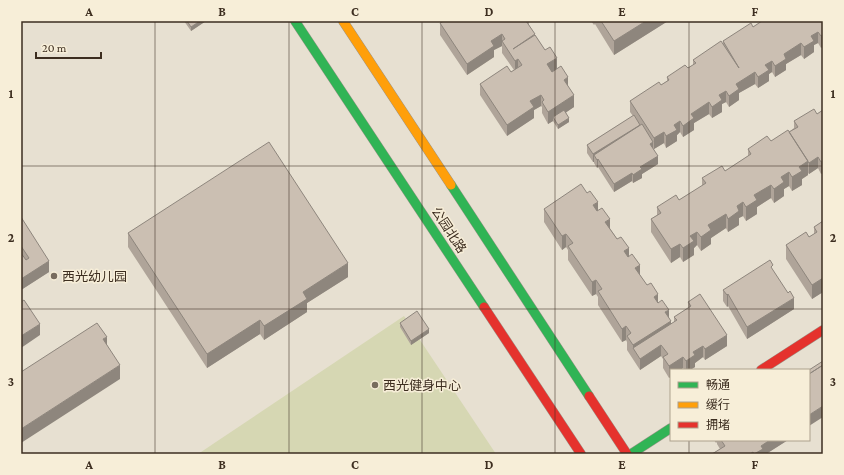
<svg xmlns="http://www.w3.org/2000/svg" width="844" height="475" font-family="'Crimson Pro','Noto Sans SC',serif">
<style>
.park{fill:#d6d7b3}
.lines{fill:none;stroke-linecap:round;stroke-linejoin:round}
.fast-casing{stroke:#9c958a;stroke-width:10}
.slow-casing{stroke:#9c958a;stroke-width:10}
.jam-casing{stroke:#9c958a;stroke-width:10}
.fast{stroke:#30b455;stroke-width:9}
.slow{stroke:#ff9f0a;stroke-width:9}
.jam{stroke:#e5322d;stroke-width:9}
.wall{fill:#afa499}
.shaded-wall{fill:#8e867d}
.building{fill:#cbbfb2;stroke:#8e867d}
.grid{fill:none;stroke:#3d2e20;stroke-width:1;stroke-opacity:0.55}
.poi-dot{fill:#786c5e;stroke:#f7eed8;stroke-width:1.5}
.labels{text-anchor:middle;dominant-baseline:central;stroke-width:3;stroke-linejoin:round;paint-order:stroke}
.street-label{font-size:13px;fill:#3d2e20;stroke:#f7eed8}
.poi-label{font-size:13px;fill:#3d2e20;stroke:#f7eed8;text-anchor:start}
.neatline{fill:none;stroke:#3d2e20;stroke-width:1.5}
.grid-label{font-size:13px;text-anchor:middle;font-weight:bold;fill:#3d2e20}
</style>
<rect width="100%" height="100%" fill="#e7e0d1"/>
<path class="park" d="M404,316L496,454H198Z"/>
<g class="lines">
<g class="fast-casing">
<path id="fast" d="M295,21L484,307
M451,185L589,396
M631,454L671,428"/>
</g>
<g class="slow-casing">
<path id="slow" d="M343,21L451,185"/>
</g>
<g class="jam-casing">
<path id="jam" d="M484,307L581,454
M761,370L823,330
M589,396L627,454"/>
</g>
<use href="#fast" class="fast"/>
<use href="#slow" class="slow"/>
<use href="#jam" class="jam"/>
</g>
<path class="wall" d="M184,21H206L191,31Z
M529,21V25L535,35L568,86L574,107L566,112L569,122L558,129L553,121L548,124L542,113V107L541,106L534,110V118L507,136L480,95V84L511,72L514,70L502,53V46L494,50V57L467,75L440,35V23Z
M591,21H668L614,55L595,24L594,25Z
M759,21H823V46L821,48L818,43L814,45V52L804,59L801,55L786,64V70L775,77L772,72L769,74V81L758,88L755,84L739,93V100L729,107L726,102L722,104V112L712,118L709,114L694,123V130L683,137L680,132L677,135V141L666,148L664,143L654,149L658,164L642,174V178L633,183L632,181L614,192L598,167L597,168L594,163V162H593L587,153V145L633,116L630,112V101L661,85L667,81V77L688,68L693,65V60L723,43V41L753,27L759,23Z
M823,110V172L821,174L818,168L809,174L808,173V175L802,179V185L792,191L789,186L784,189V196L774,203L771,198L757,207V214L746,221L743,216L739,218V225L728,232L726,228L711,238V244L701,251L697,245L694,248V255L683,262L680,257L671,263L651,232V219L657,215V207L679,200L702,186V178L725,171L748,156V149L771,141L789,132L794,128V121L817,114Z
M544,209L598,211L629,256L640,275L669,318L671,324L674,322V317L688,308V302L727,346L705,360L703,357L695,363V367L690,370H684L683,368L669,378L663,368V359L661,356L640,370L627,350V342L626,340L622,342L598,305V297L596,294L592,296L568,260V250L566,247L562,250L544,222Z
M21,217L49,272L21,290Z
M823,221V292L812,299L786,259V245L809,237L814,234V227Z
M128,233L348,277L307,303V312L264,340L260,334L207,368L128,247Z
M723,290L794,309L747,339L728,306L727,307L723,301Z
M400,323L429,333L411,345L400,327Z
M714,440H788L766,454H712L720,449L717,444V442L716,443Z"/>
<path class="shaded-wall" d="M200,21H206L191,31V27Z
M646,21H668L614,55V41Z
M818,32V43L814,45V52L804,59V47L811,36Z
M502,34V46L494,50V57L467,75V64L491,41Z
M823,35V46L821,48V36Z
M801,43V55L786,64V70L775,77V66L784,54Z
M557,58V69L547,75V64Z
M518,59V71L515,73V61Z
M772,61V72L769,74V81L758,88V77L765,65Z
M755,72V84L739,93V100L729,107V96L736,84Z
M568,77V88L564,80Z
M726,91V102L722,104V112L712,118V107L719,95Z
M541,95V106L534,110V118L507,136V125L530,101Z
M574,95V107L555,120L553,117V121L548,124V112Z
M709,102V114L694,123V130L683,137V126L691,114Z
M569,118V122L558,129V125Z
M680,121V132L677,135V141L666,148V136L674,125Z
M640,125V133L594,155V162H593V154Z
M664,132V143L654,149V138Z
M653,142V150L650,144Z
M658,156V164L642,174V178L633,183V175L640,167Z
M818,157V168L809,174V163Z
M598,159V167L597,168V160Z
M808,161V175L802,179V185L792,191V177L799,167Z
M823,161V172L821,174V162Z
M789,172V186L784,189V196L774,203V189L781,177Z
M632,173V181L614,192V184Z
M771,185V198L757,207V214L746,221V207L754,195Z
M598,202V216L593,205Z
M743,202V216L739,218V225L728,232V219L737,206Z
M726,214V228L711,238V244L701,251V237L708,225Z
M610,219V233L605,222Z
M697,232V245L694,248V255L683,262V248L690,236Z
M566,234V247L562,250V236Z
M680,244V257L671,263V249Z
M629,248V262L624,251Z
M49,261V272L21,290V279Z
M348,263V277L307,303V312L264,340V326L303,292Z
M640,265V279L635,268Z
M823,278V292L812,299V285Z
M596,280V294L592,296V282Z
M658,294V307L654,297Z
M728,294V306L727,307V295Z
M794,298V309L747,339V327Z
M669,310V322L671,321V335L633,348V345L665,312Z
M260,320V334L207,368V354Z
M40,324V335L21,348V336Z
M626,326V340L622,342V329Z
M429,329V333L411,345V341Z
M727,335V346L705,360V349Z
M107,337V351L103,339Z
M661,345V356L640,370V359Z
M703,346V357L695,363V367L690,370H686V361L693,352Z
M683,357V368L681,370H671V376L669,378V366Z
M120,365V379L21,443V429Z
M823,406V417L809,426V415Z
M770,440H788L766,454H754L761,446Z"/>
<path class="building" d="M187,21H200L191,27Z
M444,21H526L535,34L513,49L535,35L545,50L550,47L557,58L547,64L552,72L561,66L568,77L564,80L574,95L548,112L542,102L544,100L541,95L530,101L534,107L507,125L480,84L507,66L511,72L522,65L518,59L515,61L502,41L505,39L502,34L491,41L494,46L467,64L440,23Z
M601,21H646L614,41Z
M762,21H823V35L821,36L818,32L811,36L814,41L804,47L801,43L784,54L786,59L775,66L772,61L765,65L769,70L758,77L755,72L736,84L739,89L729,96L726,91L719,95L722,100L712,107L709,102L691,114L694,118L683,126L680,121L674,125L677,130L666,136L664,132L654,138L630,101L659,82L661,85L669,80L667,77L685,65L688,68L696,63L693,60L721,41L739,68L723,41L751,23L753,27Z
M814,109L817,114L823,110V161L821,162L818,157L809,163L789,132L798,127L794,121Z
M564,110L569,118L558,125L553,117Z
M634,115L640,125L593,154L587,145Z
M642,124L653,142L650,144L658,156L640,167L642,169L633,175L632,173L614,184L598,159L597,160L594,155Z
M788,130L808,161L799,167L802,171L792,177L789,172L781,177L784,182L774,189L771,185L754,195L757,200L746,207L743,202L737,206L739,211L728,219L726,214L708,225L711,230L701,237L697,232L690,236L694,241L683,248L680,244L671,249L651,219L661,213L657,207L676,195L679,200L706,183L702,178L722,166L725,171L751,154L748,149L767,136L771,141Z
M269,142L348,263L303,292L307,299L264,326L260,320L207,354L128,233Z
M581,184L587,193L590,191L598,202L593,205L597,211L602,208L610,219L605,222L617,239L621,237L629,248L624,251L628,257L632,254L640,265L635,268L647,285L651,283L658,294L654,297L658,303L662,300L669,310L665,312L671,321L633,345L627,336L631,333L626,326L622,329L598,291L602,289L596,280L592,282L568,246L573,243L566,234L562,236L544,209Z
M21,217L49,261L21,279V253L26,260L29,258L21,246Z
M823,221V278L812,285L786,245L806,232L809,237L817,232L814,227Z
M770,260L773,265L771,267L788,293L790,291L794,298L747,327L728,294L727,295L723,290Z
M700,294L727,335L705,349L703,346L693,352L695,355L686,361L683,357L669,366L663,357L668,354L661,345L640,359L633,348L677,320L674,317L691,306L688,302Z
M24,300L40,324L21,336V302Z
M417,311L429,329L411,341L400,323Z
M97,323L107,337L103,339L120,365L21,429V372Z
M823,361V365L809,374V370Z
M823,365V406L809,415V374Z
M721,440H770L761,446L763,449L754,454L753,452L750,454H712L725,446Z"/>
<path class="grid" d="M155,21V454M289,21V454M422,21V454M555,21V454M689,21V370M21,166H823M21,309H823M689,440V454"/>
<g class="poi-dot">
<circle cx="54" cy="276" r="4"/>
<circle cx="375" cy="385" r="4"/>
</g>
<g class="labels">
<g class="street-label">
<text transform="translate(449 230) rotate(57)">公园北路</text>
</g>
<g class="poi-label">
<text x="62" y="276">西光幼儿园</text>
<text x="383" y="385">西光健身中心</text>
</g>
</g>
<rect width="844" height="475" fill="none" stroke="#f7eed8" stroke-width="44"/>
<rect x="670" y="369" width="140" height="72" fill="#f7eed8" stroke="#ada18e"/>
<rect x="678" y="382" width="20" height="6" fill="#30b455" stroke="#ada18e"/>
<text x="706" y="389" font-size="12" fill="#3d2e20">畅通</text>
<rect x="678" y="402" width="20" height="6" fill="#ff9f0a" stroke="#ada18e"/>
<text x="706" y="409" font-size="12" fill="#3d2e20">缓行</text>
<rect x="678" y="422" width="20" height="6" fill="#e5322d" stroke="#ada18e"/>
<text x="706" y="429" font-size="12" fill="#3d2e20">拥堵</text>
<path d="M36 52v6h65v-6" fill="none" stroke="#3d2e20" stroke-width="2"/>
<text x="42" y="52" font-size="12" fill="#3d2e20" stroke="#f7eed8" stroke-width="3" paint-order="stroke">20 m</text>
<rect x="22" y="22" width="800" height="431" class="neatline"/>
<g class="grid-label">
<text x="89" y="16">A</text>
<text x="222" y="16">B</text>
<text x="355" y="16">C</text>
<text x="489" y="16">D</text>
<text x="622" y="16">E</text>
<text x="755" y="16">F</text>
<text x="11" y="98">1</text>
<text x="833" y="98">1</text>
<text x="11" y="242">2</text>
<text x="833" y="242">2</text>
<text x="11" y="386">3</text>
<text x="833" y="386">3</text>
<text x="89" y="469">A</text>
<text x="222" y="469">B</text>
<text x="355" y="469">C</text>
<text x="489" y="469">D</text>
<text x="622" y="469">E</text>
<text x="755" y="469">F</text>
</g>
</svg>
